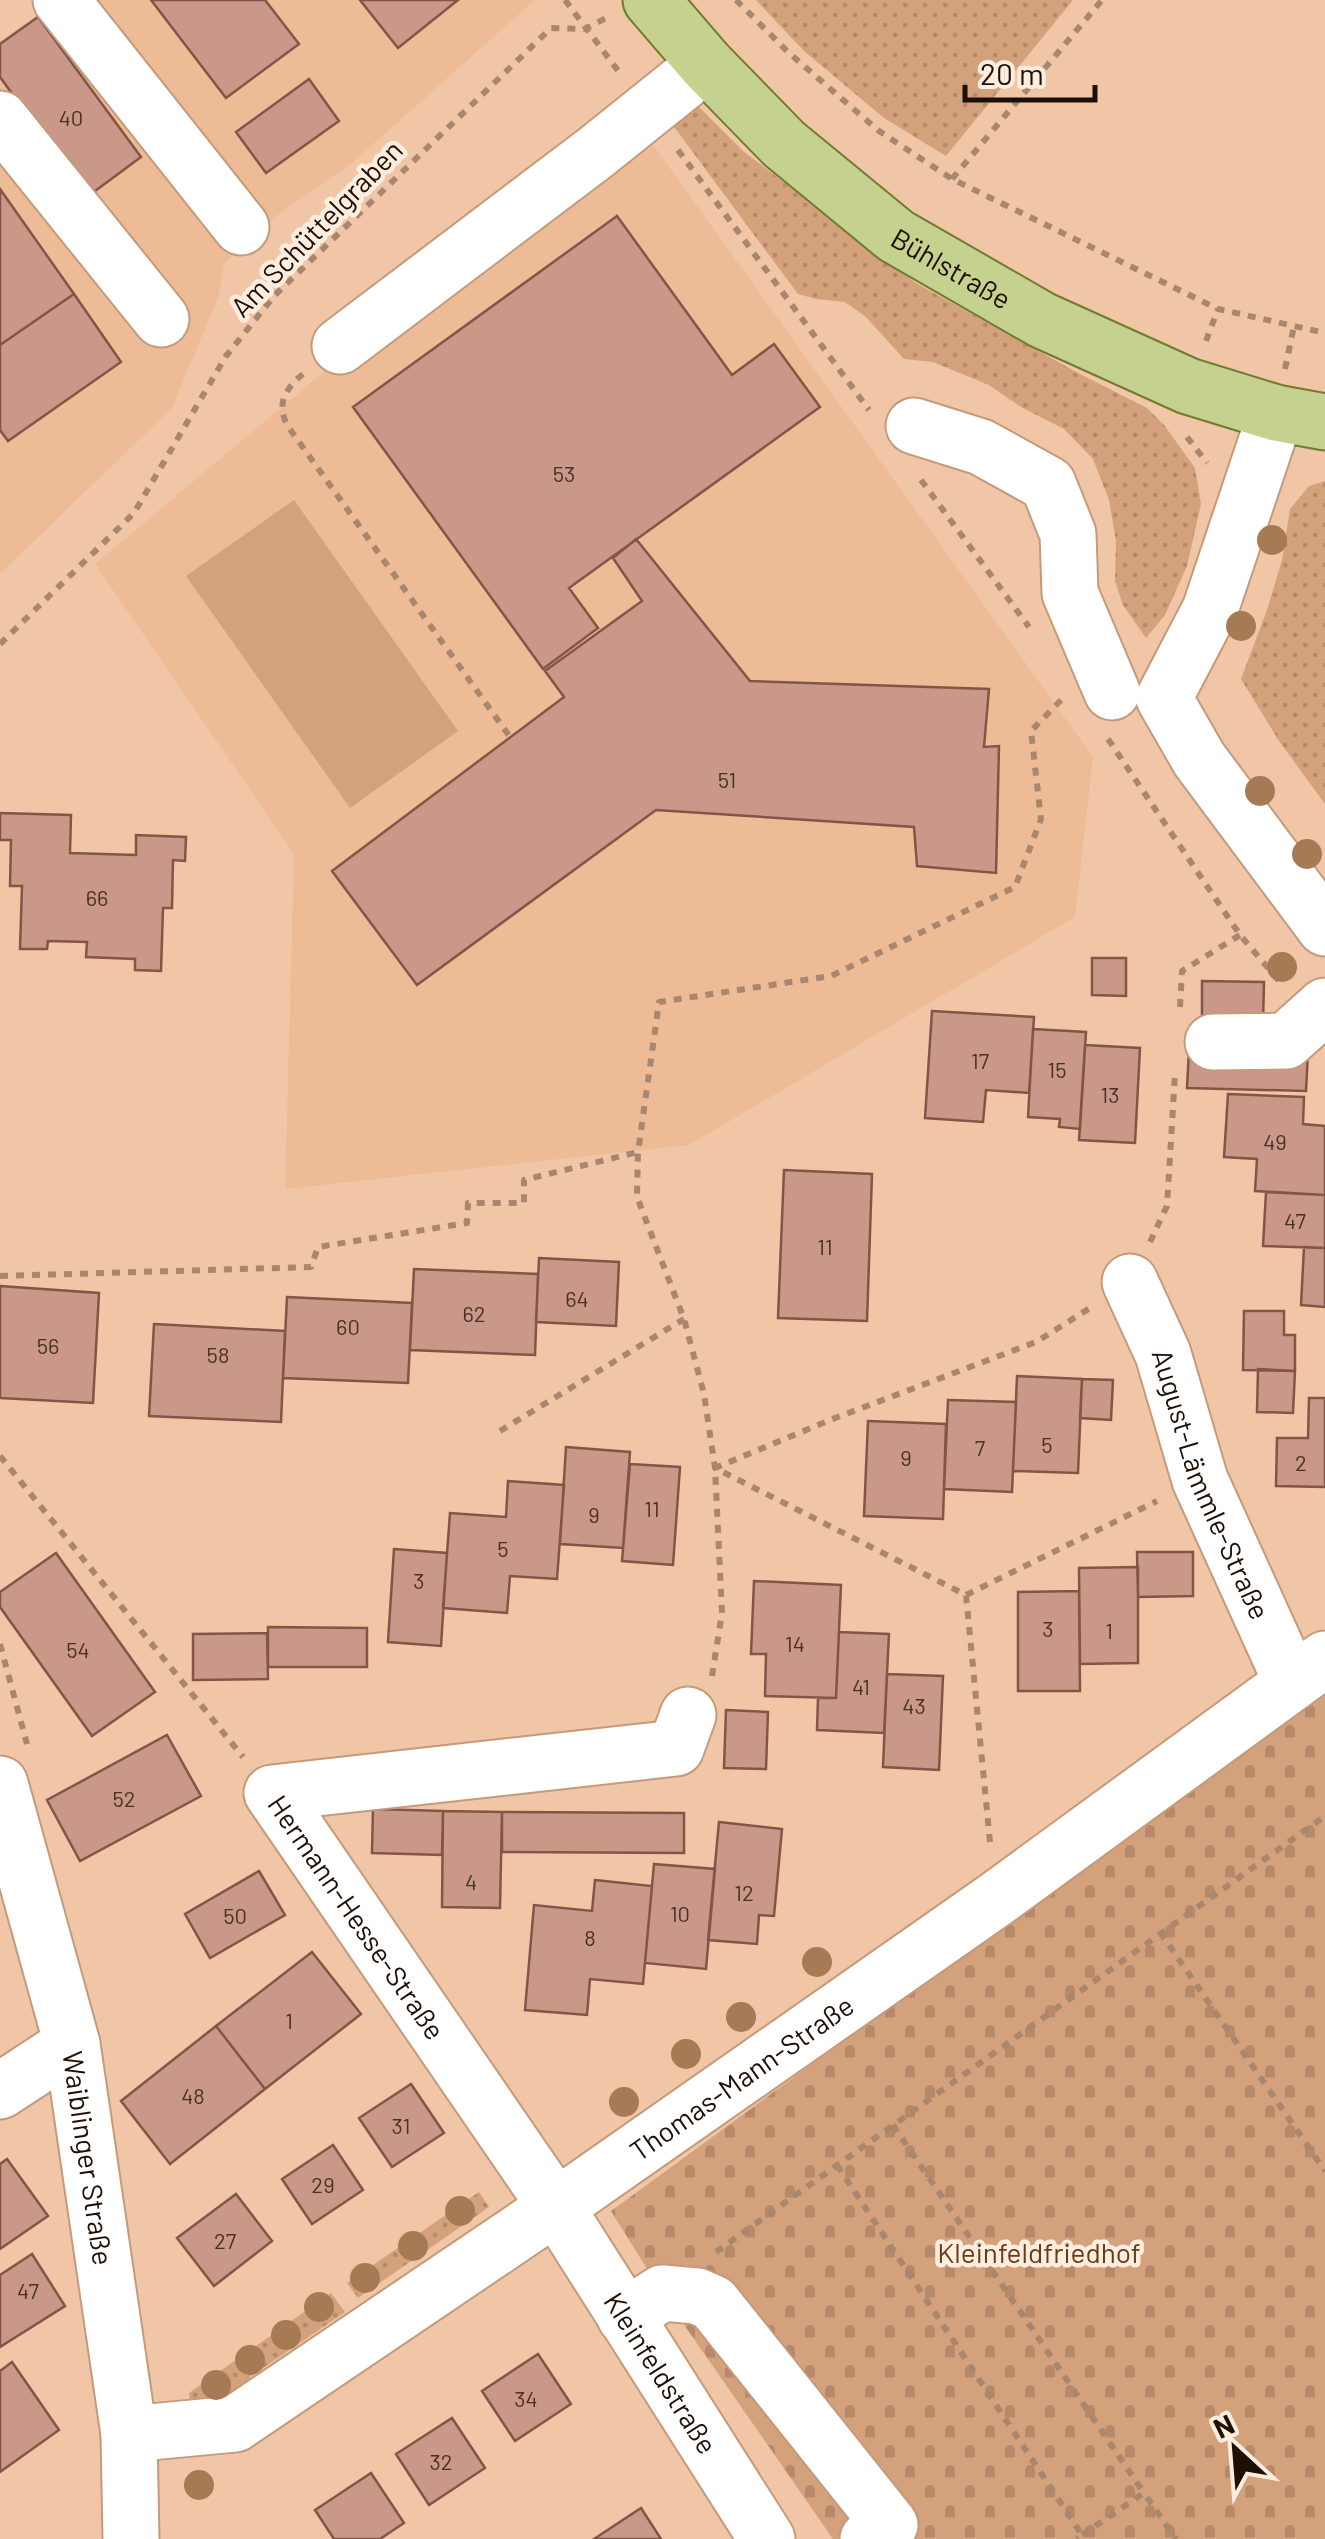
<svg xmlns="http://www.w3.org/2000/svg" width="1325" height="2539" font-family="Barlow,sans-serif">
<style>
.built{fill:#edbc97}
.grass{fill:url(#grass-dots)}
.cemetery{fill:url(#cemetery-stones)}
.pitch{fill:#d3a17b}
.building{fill:#ca9888;stroke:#835547;stroke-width:2.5}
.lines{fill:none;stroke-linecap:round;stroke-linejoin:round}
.minor-casing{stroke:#c49a7b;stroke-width:59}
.major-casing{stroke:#727a2d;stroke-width:59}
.path{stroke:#a8876e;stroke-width:6;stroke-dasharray:8 8;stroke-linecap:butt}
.minor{stroke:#fff;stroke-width:55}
.major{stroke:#c5d18e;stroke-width:55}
.tree{fill:#a67a55}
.labels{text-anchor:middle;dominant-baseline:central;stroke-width:9;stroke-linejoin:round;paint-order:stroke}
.number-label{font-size:22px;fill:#493125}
.street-label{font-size:28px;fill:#1e0f04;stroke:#ffede0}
.park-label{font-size:28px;fill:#693b12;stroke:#ffede0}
</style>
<defs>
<pattern id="grass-dots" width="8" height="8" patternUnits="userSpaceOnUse" patternTransform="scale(2.5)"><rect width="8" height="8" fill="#d3a17b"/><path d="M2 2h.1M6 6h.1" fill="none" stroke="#b58969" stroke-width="1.8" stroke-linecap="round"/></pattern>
<pattern id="cemetery-stones" width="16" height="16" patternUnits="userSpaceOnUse" patternTransform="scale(2.5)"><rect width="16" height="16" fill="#d3a17b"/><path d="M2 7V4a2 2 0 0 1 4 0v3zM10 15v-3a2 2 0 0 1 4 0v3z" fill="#b58969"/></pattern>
</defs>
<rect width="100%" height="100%" fill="#f1c6a6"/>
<path class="built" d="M59,0H535L352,163L283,211L248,239L224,264L219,295L172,408L0,574V41Z
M631,114L1093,757L1075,917L689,1145L285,1189L294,854L95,564Z"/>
<path class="grass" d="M756,0H1073L946,156L884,118L804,51Z
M694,102L743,151L916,283L1080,374L1147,408L1164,425L1195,468L1201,504L1187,566L1165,615L1146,638L1123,605L1115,581L1116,541L1109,500L1093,459L1064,429L1021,407L989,385L933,362L904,359L866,317L845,302L816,299L798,294L669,120Z
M1325,481V804L1279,741L1241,679L1267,610L1282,560L1290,509L1309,486Z
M479,2192L489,2207L358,2298L347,2283Z
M331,2293L345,2312L250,2377L258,2391L191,2415L189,2393Z"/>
<path class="cemetery" d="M1325,1689V2539H833L662,2293L611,2211Z"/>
<path class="pitch" d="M294,500L458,731L350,808L186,576Z"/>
<path class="building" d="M151,0H265L299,44L226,98Z
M360,0H458L398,48Z
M38,17L141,157L87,197L0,77V44Z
M309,79L339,121L266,173L236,132Z
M0,189L74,294L0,345Z
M617,216L732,375L774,344L820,407L569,588L598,628L543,669L353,407Z
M74,294L121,362L8,441L0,430V345Z
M636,539L750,681L989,689L984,747L999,746L996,873L917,866L914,827L656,810L417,985L332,871L564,697L545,671L642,601L613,558Z
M0,813L71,815L70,853L136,855V835L186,837L185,861L173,860L172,908H163L161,971L135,970V959L86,957L87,942L48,941L47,949H20L22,886H10L11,840H0Z
M1092,958H1126V996L1092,995Z
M1202,981L1264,982L1263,1023L1202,1022Z
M932,1011L1034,1017L1029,1093L986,1090L983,1122L925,1118Z
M1033,1029L1086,1032L1080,1129L1059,1127L1060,1119L1028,1117Z
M1085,1045L1140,1048L1135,1143L1079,1140Z
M1189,1050L1308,1053L1306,1091L1187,1088Z
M1228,1094L1304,1097L1303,1124L1325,1126V1195L1255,1191L1257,1159L1224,1157Z
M784,1170L872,1174L867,1321L778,1318Z
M1266,1192L1325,1195V1248L1263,1246Z
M1304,1247L1325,1248V1307L1301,1305Z
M539,1258L619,1262L616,1326L536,1322Z
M414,1269L538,1274L535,1355L410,1350Z
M0,1286L99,1293L93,1403L0,1398Z
M287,1297L412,1303L408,1383L283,1378Z
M1244,1311H1284V1335H1295V1371L1243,1370Z
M154,1324L285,1331L281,1422L149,1416Z
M1258,1369L1295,1371L1293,1413L1257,1412Z
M1017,1376L1082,1379L1078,1473L1013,1471Z
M1082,1379L1113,1380L1111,1420L1080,1418Z
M1309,1398H1325V1487L1276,1486L1277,1438H1308Z
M948,1400L1016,1402L1012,1492L944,1489Z
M868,1421L946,1424L943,1519L864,1516Z
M566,1447L630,1452L623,1548L560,1544Z
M630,1464L680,1467L673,1565L622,1561Z
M508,1481L564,1485L557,1579L510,1576L507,1613L443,1608L450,1513L506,1517Z
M394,1549L447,1553L441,1646L388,1642Z
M1137,1552H1193V1596L1138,1597Z
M56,1553L155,1692L92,1736L0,1607V1592Z
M1138,1567V1663L1080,1664L1079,1568Z
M754,1581L841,1585L836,1698L765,1696L766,1654H751Z
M1079,1591L1080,1691H1018V1592Z
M268,1627L367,1628V1667H268Z
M839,1632L889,1634L884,1733L817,1730L818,1698H836Z
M267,1633L268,1679L193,1680V1634Z
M887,1674L943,1676L939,1770L883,1767Z
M726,1710L768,1712L766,1769L724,1768Z
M167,1735L201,1796L80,1861L47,1800Z
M373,1809L443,1811L442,1855L372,1853Z
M443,1811L502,1812L500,1908L442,1907Z
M502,1812L684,1813V1853L502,1852Z
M719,1822L782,1829L774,1916L759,1915L757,1944L708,1940Z
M654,1864L715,1869L706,1969L645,1963Z
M259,1871L285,1915L210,1958L185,1914Z
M595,1880L652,1886L643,1984L590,1979L587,2015L525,2010L534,1905L592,1911Z
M312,1952L361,2014L265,2089L216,2026Z
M216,2026L265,2089L170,2164L121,2101Z
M411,2084L444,2133L392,2167L359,2118Z
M333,2145L363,2190L312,2224L282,2179Z
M7,2159L48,2216L0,2249V2164Z
M236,2194L272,2241L214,2286L177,2238Z
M32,2254L65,2306L0,2347V2275Z
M538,2354L571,2404L515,2441L482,2391Z
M12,2362L59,2430L0,2472V2371Z
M452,2418L485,2468L429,2505L396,2454Z
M371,2473L404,2523L380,2539H334L315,2510Z
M641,2508L661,2539H594Z"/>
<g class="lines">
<g class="minor-casing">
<g id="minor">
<path d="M61,0L241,227"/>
<path d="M0,119L161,319"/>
<path d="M340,346L595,153L706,64"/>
<path d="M1276,413L1210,610L1164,698L1199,759L1325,928"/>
<path d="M914,426L981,447L1048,484L1068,534L1070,593L1112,692"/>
<path d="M1213,1042L1286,1041L1325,1006"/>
<path id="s1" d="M1130,1282L1163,1354L1200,1480L1292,1683"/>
<path id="s2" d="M688,1715L676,1748L272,1793L556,2207L767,2539"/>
<path id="s3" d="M0,1784L72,2044L129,2434L131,2539"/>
<path d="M0,2091L72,2044"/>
<path d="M625,2317L662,2293L697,2296L713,2303L890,2525L868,2539"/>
<path id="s4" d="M129,2434L235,2424L556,2207L995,1900L1325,1659"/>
</g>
</g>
<g class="major-casing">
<g id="major">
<path id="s5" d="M651,0L706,64L784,144L896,236L1042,320L1188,386L1276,413L1325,422"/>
</g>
</g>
<path class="path" d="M565,0L619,72
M736,0L789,53L879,131L952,179L1218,309L1325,333
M678,150L869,410
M952,179L1102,0
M1206,341L1218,309
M1285,369L1294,326
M303,374C286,388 276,403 287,425L510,737
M1187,437L1207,463
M921,480L1029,627
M0,644L134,513L226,356L275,295L551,28L585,29L610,16
M1108,739L1240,935L1280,982
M1180,1007L1182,971L1240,935
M1150,1242L1167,1206L1175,1074
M0,1276L311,1267L318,1247L467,1223L468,1203H524V1180L638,1152
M500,1431L684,1319
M0,1456L243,1757
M966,1595L1157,1501
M0,1644L27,1744
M712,1676L722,1613L715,1468L830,1420L1036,1342L1090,1308
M990,1842L966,1595L715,1468L704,1394L684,1319L637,1197L638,1152L659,1002L831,976L1015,887L1041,819L1031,731L1062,699
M1160,1932L1325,2171
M893,2125L1144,2493
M837,2165L1082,2535L1077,2539
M716,2252L1325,1816
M1082,2535L1144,2493L1176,2539"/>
<use href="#minor" class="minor"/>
<use href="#major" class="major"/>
</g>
<g class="tree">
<circle cx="1272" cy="540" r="15"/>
<circle cx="1241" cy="626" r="15"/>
<circle cx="1260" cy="791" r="15"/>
<circle cx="1307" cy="854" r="15"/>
<circle cx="1282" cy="967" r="15"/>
<circle cx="817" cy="1962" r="15"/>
<circle cx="741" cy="2017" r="15"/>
<circle cx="686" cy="2054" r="15"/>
<circle cx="624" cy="2102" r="15"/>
<circle cx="460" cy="2211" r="15"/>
<circle cx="413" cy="2246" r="15"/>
<circle cx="365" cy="2278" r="15"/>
<circle cx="319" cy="2307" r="15"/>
<circle cx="286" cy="2335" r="15"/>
<circle cx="250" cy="2360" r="15"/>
<circle cx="216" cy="2385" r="15"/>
<circle cx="199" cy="2485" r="15"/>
</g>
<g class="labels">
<g class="number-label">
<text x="71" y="117">40</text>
<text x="564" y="473">53</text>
<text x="727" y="779">51</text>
<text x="97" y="897">66</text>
<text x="980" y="1060">17</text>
<text x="1057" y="1069">15</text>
<text x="1110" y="1094">13</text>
<text x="1275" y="1141">49</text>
<text x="1295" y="1220">47</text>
<text x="825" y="1246">11</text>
<text x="577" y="1298">64</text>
<text x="474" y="1313">62</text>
<text x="348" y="1326">60</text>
<text x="48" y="1345">56</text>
<text x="218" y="1354">58</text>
<text x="1047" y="1444">5</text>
<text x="980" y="1447">7</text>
<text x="906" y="1457">9</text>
<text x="1301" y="1462">2</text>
<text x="652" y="1508">11</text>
<text x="594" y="1514">9</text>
<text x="503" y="1548">5</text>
<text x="419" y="1580">3</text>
<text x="1048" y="1628">3</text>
<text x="1109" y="1630">1</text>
<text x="795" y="1643">14</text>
<text x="78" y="1649">54</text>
<text x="861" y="1686">41</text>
<text x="914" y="1705">43</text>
<text x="124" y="1798">52</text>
<text x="471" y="1881">4</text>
<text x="744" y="1892">12</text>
<text x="680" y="1913">10</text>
<text x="235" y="1915">50</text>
<text x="590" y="1937">8</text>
<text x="289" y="2020">1</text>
<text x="193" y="2095">48</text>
<text x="401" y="2125">31</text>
<text x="323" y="2184">29</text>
<text x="225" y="2240">27</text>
<text x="28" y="2290">47</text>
<text x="526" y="2398">34</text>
<text x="441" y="2461">32</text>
</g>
<g class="street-label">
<text transform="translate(316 228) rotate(-46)">Am Schüttelgraben</text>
<text stroke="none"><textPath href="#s5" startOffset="405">Bühlstraße</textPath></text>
<text stroke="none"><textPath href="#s1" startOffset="218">August-Lämmle-Straße</textPath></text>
<text stroke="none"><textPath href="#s2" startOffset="592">Hermann-Hesse-Straße</textPath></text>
<text stroke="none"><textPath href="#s4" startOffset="720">Thomas-Mann-Straße</textPath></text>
<text stroke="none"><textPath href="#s3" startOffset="385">Waiblinger Straße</textPath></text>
<text stroke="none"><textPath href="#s2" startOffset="1140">Kleinfeldstraße</textPath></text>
</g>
<g class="park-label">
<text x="1039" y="2252">Kleinfeldfriedhof</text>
</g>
</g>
<g transform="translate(1235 2449) rotate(334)" stroke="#ffede0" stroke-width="8" paint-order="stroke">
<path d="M0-8L18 38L0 25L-18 38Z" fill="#1e0f04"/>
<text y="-15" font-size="28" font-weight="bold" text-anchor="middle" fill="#1e0f04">N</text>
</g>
<path d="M965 85v15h130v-15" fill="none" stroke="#1e0f04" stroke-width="5"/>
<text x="980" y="85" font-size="30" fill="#1e0f04" stroke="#ffede0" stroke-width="8" paint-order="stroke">20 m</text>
</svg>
